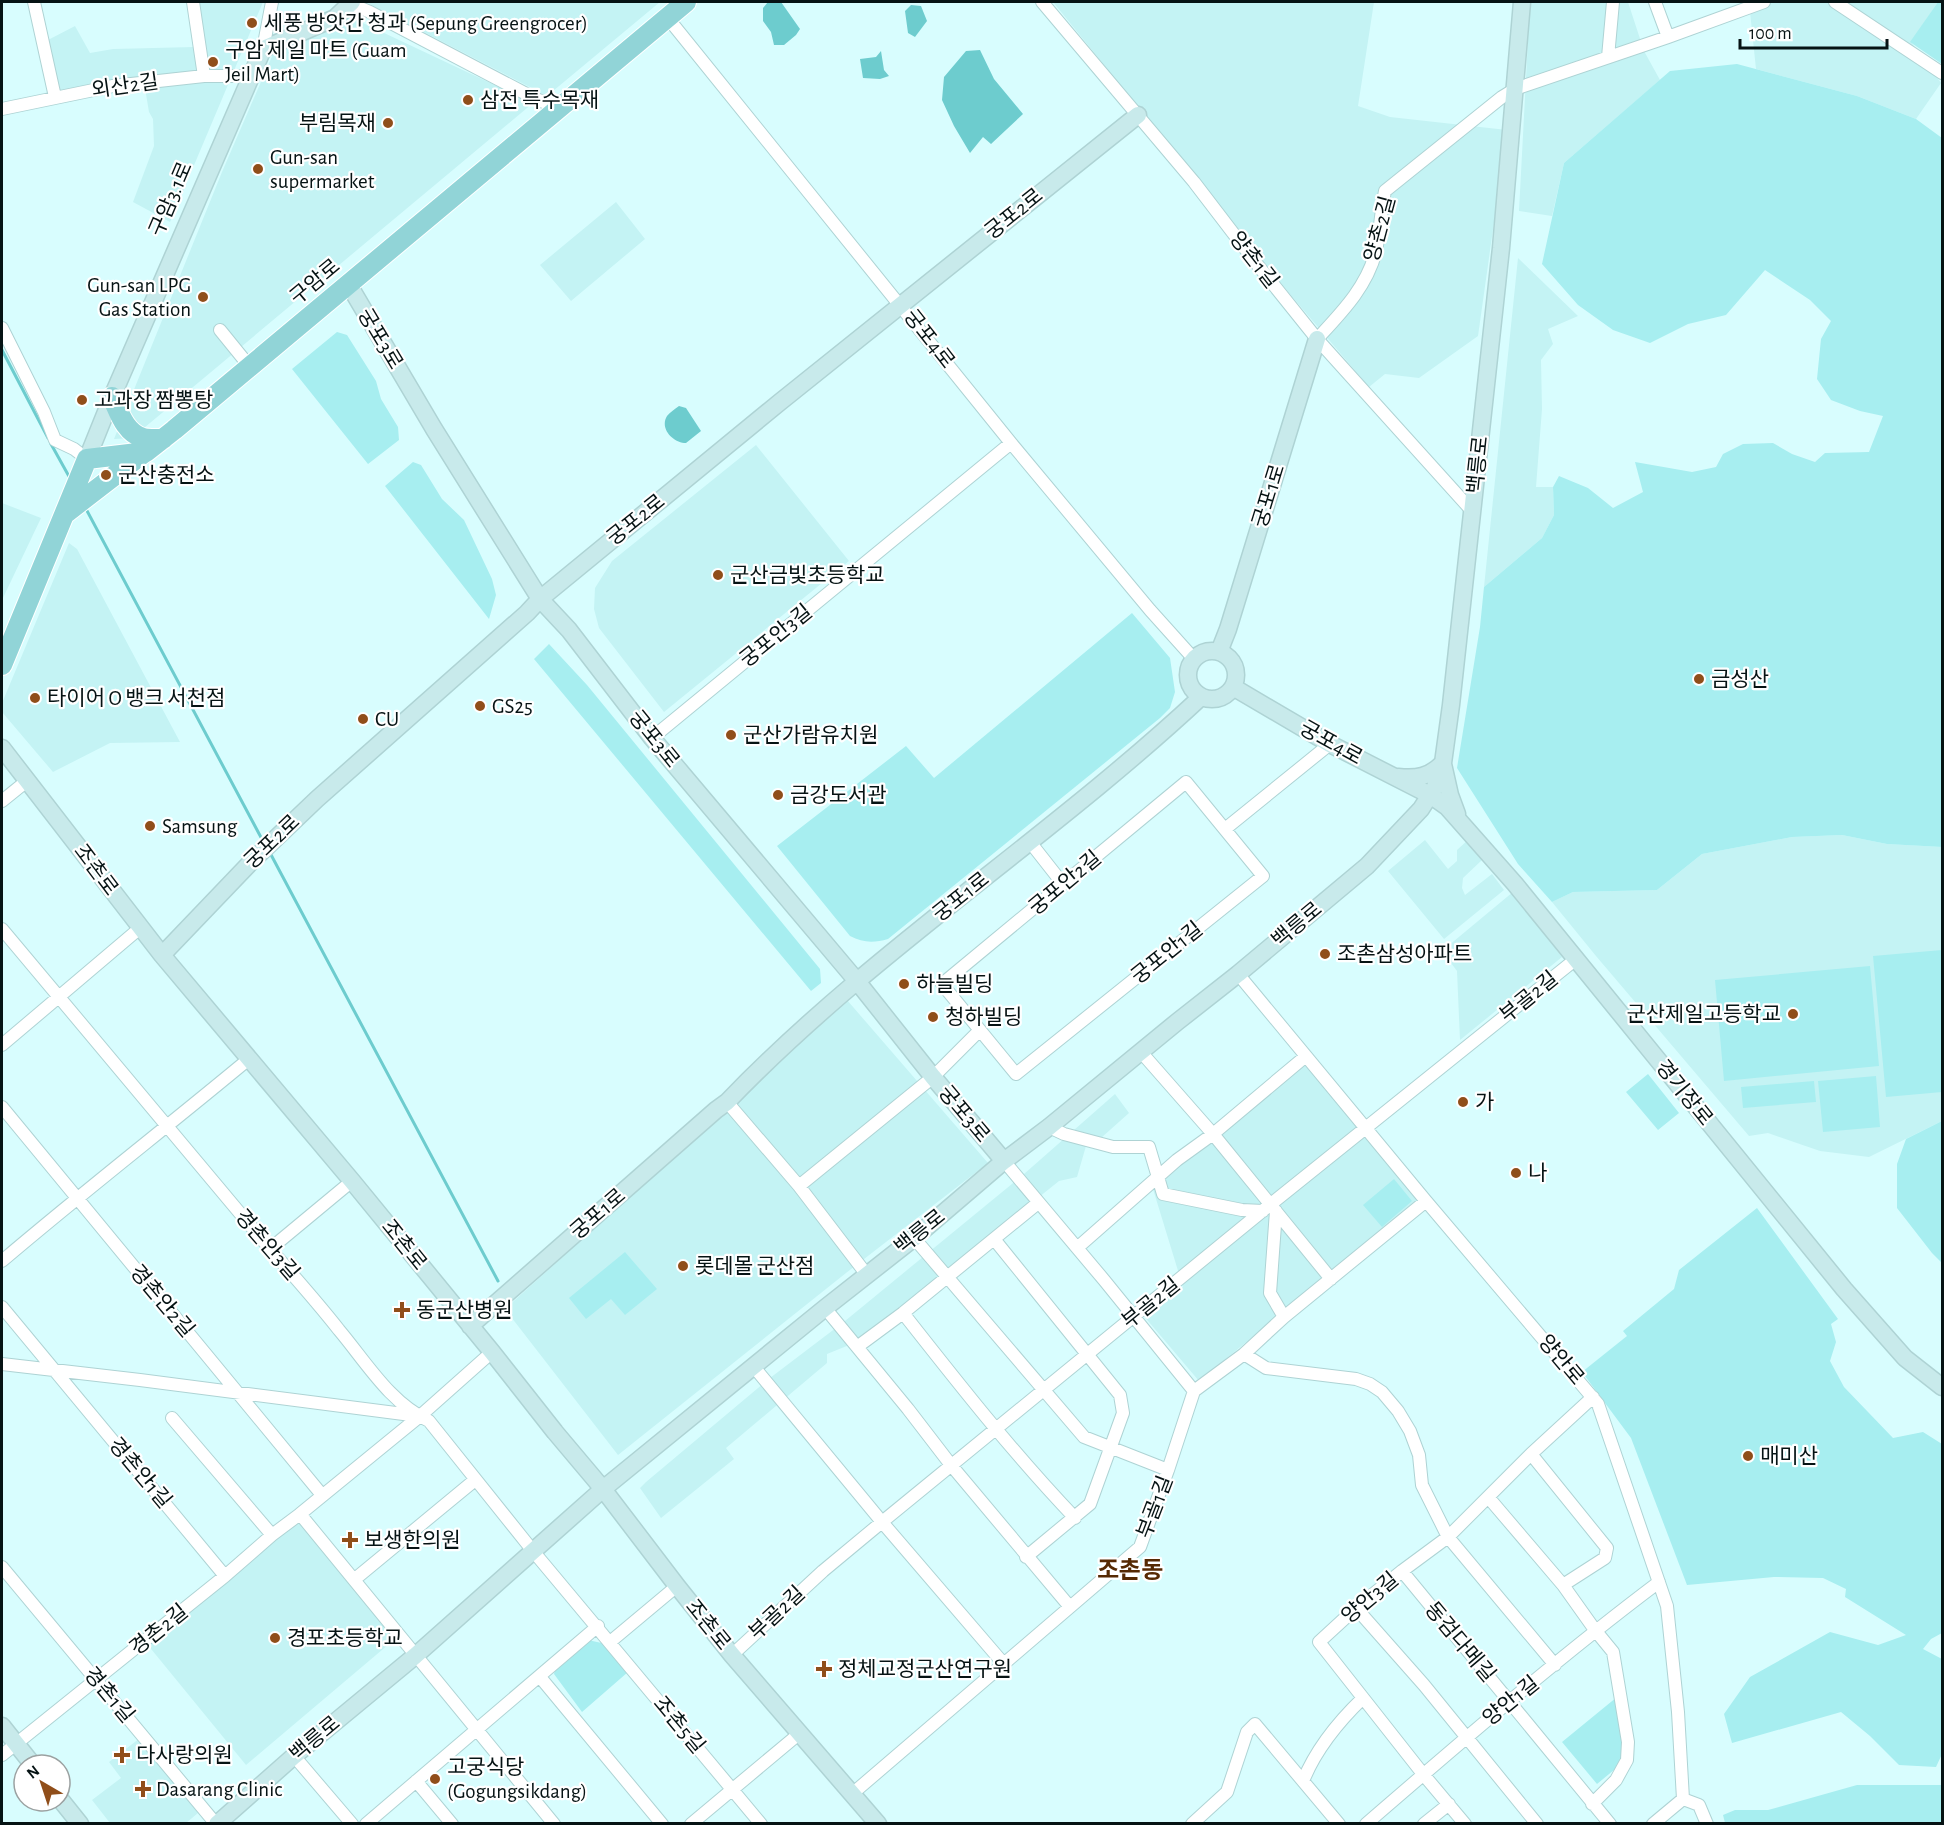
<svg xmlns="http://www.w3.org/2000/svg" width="1944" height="1825" font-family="'Alegreya Sans','Noto Sans KR',sans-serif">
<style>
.built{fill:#c4f3f4}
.green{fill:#a7eef0}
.water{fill:#6dccce}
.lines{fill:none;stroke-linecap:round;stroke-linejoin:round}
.stream{stroke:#6dccce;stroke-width:3}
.street-casing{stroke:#aed3d4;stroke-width:14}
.secondary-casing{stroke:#aed3d4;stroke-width:19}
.primary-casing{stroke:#fff;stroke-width:22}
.street{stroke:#fff;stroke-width:12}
.secondary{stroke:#c8eaeb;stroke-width:16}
.primary{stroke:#91d4d7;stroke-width:20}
.poi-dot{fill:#904e1a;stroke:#fff;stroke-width:2}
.labels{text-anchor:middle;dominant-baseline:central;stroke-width:4.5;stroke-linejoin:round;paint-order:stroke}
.poi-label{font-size:21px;fill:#061314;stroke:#fff;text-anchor:start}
.street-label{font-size:21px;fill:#061314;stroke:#fff}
.quarter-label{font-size:24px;font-weight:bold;fill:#552903;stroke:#fff}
</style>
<rect width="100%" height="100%" fill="#d8fdfe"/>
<path class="built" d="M192,2H263L170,222L133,202L154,146L153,119L149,112L145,88L103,92L60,101L48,40L75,26L90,53L113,49L194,47Z
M366,2H660L547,96Z
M1053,2H1374L1358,106L1390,117L1507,130L1478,336L1419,378L1385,374L1369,387L1289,293Z
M1530,2H1628L1644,51L1660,80L1564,163L1552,216L1519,211Z
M1749,2H1938L1911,42L1941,83L1916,119L1857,96L1756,69Z
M348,16L533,103L132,438L114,439L222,172L273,54Z
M616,202L645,239L571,301L540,265Z
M1518,258L1578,316L1548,329L1553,344L1541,360L1542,409L1536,487H1553L1554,515L1542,538L1484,587Z
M756,445L849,561L664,712L599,628L594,609L595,588L612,561Z
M2,503L41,518L2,600Z
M69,543L77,549L180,742L110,743L53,772L2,712V703Z
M1842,835L1887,844L1942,847V1121L1869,1157L1820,1151L1768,1133L1749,1136L1596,956L1552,902L1573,892L1657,890L1702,854L1792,837Z
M1469,839L1482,860L1463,878L1462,888L1465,895L1492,874L1504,890L1444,939L1388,871L1425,840L1448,869L1457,861V850Z
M1513,892L1562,957L1460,1040L1457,971L1442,951Z
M847,1000L988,1163L846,1273L618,1455L505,1309Z
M1306,1064L1418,1200L1199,1381L1143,1315L1183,1287L1149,1176L1177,1160Z
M1115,1094L1129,1113L1101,1138L1086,1146L1077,1177L1059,1181L859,1341L827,1354V1363L726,1448L734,1459L661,1518L640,1488L646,1482L770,1378L845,1321L1024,1174Z
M301,1516L402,1633L246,1765L147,1644Z
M140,1738L198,1813L186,1823H110L92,1800L121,1778L109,1762Z"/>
<path class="green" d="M1938,2H1942V64L1910,42Z
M1737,64L1857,96L1916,119L1942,138V847L1887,844L1842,835L1792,837L1702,854L1657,890L1573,892L1552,902L1518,864L1457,768L1480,627L1484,587L1542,538L1554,515L1553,487L1559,476L1588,488L1613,508L1643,492L1635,462L1692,472L1716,467L1723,454L1743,444L1773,443L1792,454L1815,462L1825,453L1869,452L1883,416L1860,411L1831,400L1817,379L1821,339L1831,321L1810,300L1765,270L1726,315L1688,324L1650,343L1613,330L1578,305L1542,264L1564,163L1670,71Z
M337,332L347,335L376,381L381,399L398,427L399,440L368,464L292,369Z
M413,462L421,465L442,499L464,520L492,579L496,595L489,619L385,486Z
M1132,613L1170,658L1175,692L1170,708L1160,718L888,939C874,943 863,943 850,936L777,846L906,746L934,778Z
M549,644L587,685L820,969L821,983L811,991L534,659Z
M1942,950V1092L1886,1097L1873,956Z
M1870,966L1879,1066L1724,1081L1715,980Z
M1648,1074L1679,1113L1658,1130L1626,1092Z
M1876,1076L1880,1127L1823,1132L1818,1081Z
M1814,1081L1816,1102L1743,1108L1741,1087Z
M1942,1121V1263L1932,1253L1897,1208V1164L1906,1139Z
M1394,1179L1412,1201L1382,1227L1363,1205Z
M1757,1208L1838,1319L1831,1324L1836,1342L1830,1361L1844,1387L1893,1438L1923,1432L1942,1444V1633L1931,1639L1923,1649L1942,1659V1754L1936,1767L1899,1765L1870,1736L1841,1712L1732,1743L1724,1714L1750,1677L1830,1632L1878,1645L1906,1635L1845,1597L1846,1589L1823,1578L1774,1577L1687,1585L1631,1438L1582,1372L1627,1336L1623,1331L1674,1289L1679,1270Z
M625,1252L657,1289L625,1315L611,1299L586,1319L569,1298Z
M588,1640L606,1644L628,1672L582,1712L554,1674L556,1666Z
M1617,1697L1623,1747L1620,1765L1597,1784L1562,1742Z
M1857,1785H1942V1823H1725L1723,1815L1735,1810H1768Z"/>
<path class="water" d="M768,2H781L800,29L796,35L784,45H774L771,32L763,21V8Z
M911,5L921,6L927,21L915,37L908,33L905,11Z
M980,50L994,79L1023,114L991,144L983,137L970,153L954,126L942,100L944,77L966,51Z
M881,51L884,70L889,76L880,79L863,78L860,59L876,57Z
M679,406L686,408L701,431L686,443C674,443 659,429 667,416C670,412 675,409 679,406Z"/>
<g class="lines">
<path class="stream" d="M2,350L48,438
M51,444L71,480
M85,507L264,843
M269,851L498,1281"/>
<g class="street-casing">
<path id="street" d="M34,2L55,97
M193,2L204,76
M1042,2L1194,182L1256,263L1317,339L1473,512
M1655,2L1668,37
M1835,2L1942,73
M351,4L370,12L534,98L558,108
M667,17L1011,443L1150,610L1194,659
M263,49L272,2
M1608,57L1613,2
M2,109L113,86L204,76H250
M2,328L44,412L55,440L74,449L87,459
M220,330L250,367
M1317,339C1341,313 1367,287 1376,251C1380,231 1381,211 1385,191L1502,97L1515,89L1668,37L1764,2
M652,738L1011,443
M1186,782L1263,876L1016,1074L942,984Z
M2,801L28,780
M1225,829L1330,744
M1030,842L1063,884
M2,929L270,1249C294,1276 317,1302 339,1330C366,1362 390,1403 429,1421L533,1551L761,1824
M1238,974L1426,1201L1598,1404L1667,1606L1678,1712L1683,1799L1653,1824
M2,1045L140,928
M1141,1052L1213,1134L1331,1279
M727,1102L799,1186L867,1275
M2,1107L322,1495
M1049,1127L1064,1134L1113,1147H1149L1163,1194L1242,1210L1263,1211
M1004,1161L1104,1280L1194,1391
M799,1186L933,1077L980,1030
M1276,1211L1270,1293L1284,1317
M914,1238L1084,1437L1168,1470
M994,1239L1120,1395L1123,1413L1090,1504L1026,1557
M1077,1248L1177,1160L1213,1134L1306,1056
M270,1249L352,1181
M2,1261C83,1192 167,1127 250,1058
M2,1307L225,1576
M825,1308L908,1409L951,1465L1070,1607
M903,1313C958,1383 1013,1453 1075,1518
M857,1347L903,1313L1038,1203
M1244,1354L1266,1368L1356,1379L1370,1384L1382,1392L1398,1411L1410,1431L1419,1455L1422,1485L1448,1537L1555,1665
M2,1364L140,1380L419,1416
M754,1367L882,1522L1003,1663
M172,1418L272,1535
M1531,1454L1607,1548L1605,1558L1563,1585
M1488,1497L1563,1585L1595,1630L1613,1652L1628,1742L1627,1760L1616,1780L1592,1804
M300,1514L554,1824
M2,1567L216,1824
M1402,1571L1610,1824
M355,1579L475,1480
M1356,1608L1424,1685L1537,1824
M610,1642L677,1586
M732,1655L823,1571L882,1522L1271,1204L1576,959
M540,1677L662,1824
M2,1755L225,1576L272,1535L300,1514L420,1416L492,1352
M294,1756L352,1824
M416,1781L452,1824
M1303,1781C1316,1749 1338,1722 1363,1698
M852,1794L1140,1547L1168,1470L1194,1391L1244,1354L1284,1317L1426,1201
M1683,1799L1699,1805L1707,1824
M366,1824L598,1626
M691,1824L800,1733
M1192,1824L1227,1792L1247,1732L1255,1724L1339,1824
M1366,1824C1462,1741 1558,1658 1659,1582
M1424,1824L1449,1804
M1465,1824L1423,1774L1319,1642L1356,1608L1402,1571L1448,1537L1531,1454L1593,1397"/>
</g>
<g class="secondary-casing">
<path id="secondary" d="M349,285L434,429L540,599L569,630L652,738L856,980L933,1077L1004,1161
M87,459L112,397L263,49L335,18L352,2
M1188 675a24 24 0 1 1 48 0a24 24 0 1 1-48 0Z
M1219,652L1228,629L1317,339
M1233,687L1330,744L1430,795L1447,807L1515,884L1844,1289L1905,1358L1942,1387
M2,748L162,955L352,1181L492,1352L555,1432L603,1489L677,1586L732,1655L878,1824
M1443,764L1450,795L1457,814
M1398,777C1417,779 1429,777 1443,763
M162,955L251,862L317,799L527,613L540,599L780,402L1138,115
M470,1326L716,1110L727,1102C871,952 1049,839 1201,697
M2,1726L33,1765
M60,1799L80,1824
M217,1824L294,1756L415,1656L603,1489L825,1308L914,1238L1004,1161L1049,1127L1177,1022L1238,974L1367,866L1421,809L1435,787L1443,763L1451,705L1501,248L1522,2"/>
</g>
<g class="primary-casing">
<path id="primary" d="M112,397C119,412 125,433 143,438C149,439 157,439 163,439
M66,513L145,452
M2,665L87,459L146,452L174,430L686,2"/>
</g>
<use href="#street" class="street"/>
<use href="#secondary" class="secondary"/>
<use href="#primary" class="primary"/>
</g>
<g class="poi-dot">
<circle cx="252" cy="23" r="6"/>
<circle cx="213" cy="62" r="6"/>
<circle cx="468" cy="100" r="6"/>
<circle cx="388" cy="123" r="6"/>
<circle cx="258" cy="169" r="6"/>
<circle cx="203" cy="297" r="6"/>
<circle cx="82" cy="400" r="6"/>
<circle cx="106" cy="475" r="6"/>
<circle cx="718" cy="575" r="6"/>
<circle cx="1699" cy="679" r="6"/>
<circle cx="35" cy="698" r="6"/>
<circle cx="480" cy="706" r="6"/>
<circle cx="363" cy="719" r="6"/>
<circle cx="731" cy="735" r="6"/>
<circle cx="778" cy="795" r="6"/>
<circle cx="150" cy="826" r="6"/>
<circle cx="1325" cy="954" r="6"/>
<circle cx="904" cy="984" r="6"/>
<circle cx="1793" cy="1014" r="6"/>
<circle cx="933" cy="1017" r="6"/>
<circle cx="1463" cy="1102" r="6"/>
<circle cx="1516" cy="1173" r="6"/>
<circle cx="683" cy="1266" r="6"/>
<path d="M399 1301h6v6h6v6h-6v6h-6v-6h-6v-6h6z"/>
<circle cx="1748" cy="1456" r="6"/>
<path d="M347 1531h6v6h6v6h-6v6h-6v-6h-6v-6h6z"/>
<circle cx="275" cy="1638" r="6"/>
<path d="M821 1660h6v6h6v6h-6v6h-6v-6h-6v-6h6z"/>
<path d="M119 1746h6v6h6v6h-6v6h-6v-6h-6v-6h6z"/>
<circle cx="435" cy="1779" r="6"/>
<path d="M140 1780h6v6h6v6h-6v6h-6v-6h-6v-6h6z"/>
</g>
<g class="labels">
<g class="poi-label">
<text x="264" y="23">세풍 방앗간 청과 (Sepung Greengrocer)</text>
<text x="225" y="50">구암 제일 마트 (Guam<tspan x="225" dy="24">Jeil Mart)</tspan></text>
<text x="480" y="100">삼전 특수목재</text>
<text x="376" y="123" text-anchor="end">부림목재</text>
<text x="270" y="157">Gun-san<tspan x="270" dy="24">supermarket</tspan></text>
<text x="191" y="285" text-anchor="end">Gun-san LPG<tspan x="191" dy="24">Gas Station</tspan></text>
<text x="94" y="400">고과장 짬뽕탕</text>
<text x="118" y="475">군산충전소</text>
<text x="730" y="575">군산금빛초등학교</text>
<text x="1711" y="679">금성산</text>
<text x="47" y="698">타이어 O 뱅크 서천점</text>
<text x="492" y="706">GS25</text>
<text x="375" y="719">CU</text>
<text x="743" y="735">군산가람유치원</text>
<text x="790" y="795">금강도서관</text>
<text x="162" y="826">Samsung</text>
<text x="1337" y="954">조촌삼성아파트</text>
<text x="916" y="984">하늘빌딩</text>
<text x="1781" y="1014" text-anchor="end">군산제일고등학교</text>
<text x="945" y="1017">청하빌딩</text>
<text x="1475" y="1102">가</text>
<text x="1528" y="1173">나</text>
<text x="695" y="1266">롯데몰 군산점</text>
<text x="416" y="1310">동군산병원</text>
<text x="1760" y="1456">매미산</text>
<text x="364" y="1540">보생한의원</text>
<text x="287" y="1638">경포초등학교</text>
<text x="838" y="1669">정체교정군산연구원</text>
<text x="136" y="1755">다사랑의원</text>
<text x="447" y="1767">고궁식당<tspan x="447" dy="24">(Gogungsikdang)</tspan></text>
<text x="156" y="1789">Dasarang Clinic</text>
</g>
<g class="street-label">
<text transform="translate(125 86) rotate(-8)">외산2길</text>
<text transform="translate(171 199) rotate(-67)">구암3.1로</text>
<text transform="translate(1014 214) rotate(-39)">궁포2로</text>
<text transform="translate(1380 229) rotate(-75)">양촌2길</text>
<text transform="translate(1254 260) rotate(52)">양촌1길</text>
<text transform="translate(315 282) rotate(-40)">구암로</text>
<text transform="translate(380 339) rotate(59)">궁포3로</text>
<text transform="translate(929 339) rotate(52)">궁포4로</text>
<text transform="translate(1478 465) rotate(-84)">백릉로</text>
<text transform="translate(1269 496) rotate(-73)">궁포1로</text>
<text transform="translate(636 520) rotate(-39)">궁포2로</text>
<text transform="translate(776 636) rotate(-39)">궁포안3길</text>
<text transform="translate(654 739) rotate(51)">궁포3로</text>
<text transform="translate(1331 743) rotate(29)">궁포4로</text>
<text transform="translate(272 842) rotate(-44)">궁포2로</text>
<text transform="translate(96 870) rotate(53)">조촌로</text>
<text transform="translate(1065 883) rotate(-40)">궁포안2길</text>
<text transform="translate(961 897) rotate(-39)">궁포1로</text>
<text transform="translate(1297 925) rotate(-40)">백릉로</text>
<text transform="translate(1167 953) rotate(-39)">궁포안1길</text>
<text transform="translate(1529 997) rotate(-39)">부골2길</text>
<text transform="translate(1684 1093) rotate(51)">경기장로</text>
<text transform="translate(964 1114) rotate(50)">궁포3로</text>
<text transform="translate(598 1214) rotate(-41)">궁포1로</text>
<text transform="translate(920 1232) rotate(-39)">백릉로</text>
<text transform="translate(267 1245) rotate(49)">경촌안3길</text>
<text transform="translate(404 1245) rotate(51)">조촌로</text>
<text transform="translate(162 1301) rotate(50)">경촌안2길</text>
<text transform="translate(1151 1303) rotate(-39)">부골2길</text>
<text transform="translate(1561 1360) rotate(50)">양안로</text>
<text transform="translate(140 1473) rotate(50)">경촌안1길</text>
<text transform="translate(1155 1507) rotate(-69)">부골1길</text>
<text transform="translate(1370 1598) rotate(-40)">양안3길</text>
<text transform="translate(777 1613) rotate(-43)">부골2길</text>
<text transform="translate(708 1625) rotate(51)">조촌로</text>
<text transform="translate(159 1630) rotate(-39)">경촌2길</text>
<text transform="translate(1460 1642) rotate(50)">동검다메길</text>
<text transform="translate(109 1695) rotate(50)">경촌1길</text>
<text transform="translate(1511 1701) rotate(-39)">양안1길</text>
<text transform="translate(679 1725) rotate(50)">조촌5길</text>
<text transform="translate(315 1739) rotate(-40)">백릉로</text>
</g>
<g class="quarter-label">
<text x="1130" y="1571">조촌동</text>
</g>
</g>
<rect width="1944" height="1825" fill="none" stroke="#061314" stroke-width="6"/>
<g transform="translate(42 1783) rotate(321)"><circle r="28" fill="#ffffff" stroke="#9ba1a1" stroke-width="1.5"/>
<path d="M0-4.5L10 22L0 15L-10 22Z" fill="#904e1a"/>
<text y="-9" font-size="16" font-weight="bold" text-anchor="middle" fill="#061314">N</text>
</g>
<path d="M1740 39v9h147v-9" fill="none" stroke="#061314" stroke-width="3"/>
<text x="1749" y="39" font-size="18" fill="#061314" stroke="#ffffff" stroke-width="4.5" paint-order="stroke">100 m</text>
</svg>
